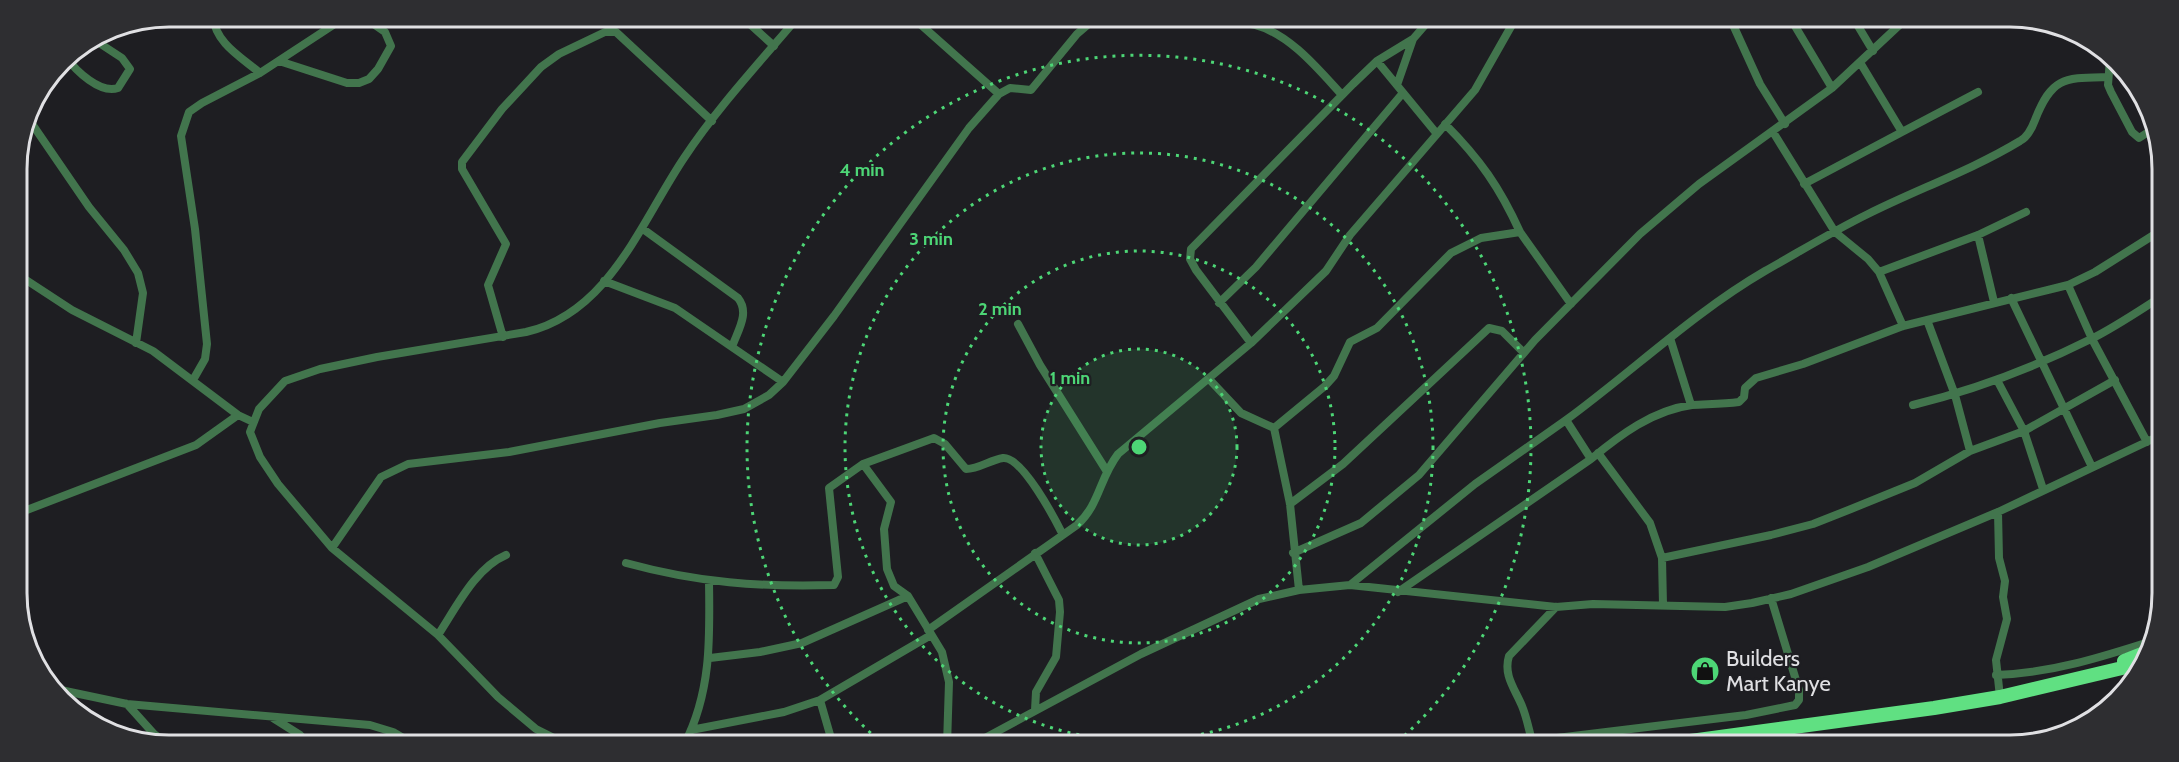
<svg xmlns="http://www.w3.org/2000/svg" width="2179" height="762" font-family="Cabin,sans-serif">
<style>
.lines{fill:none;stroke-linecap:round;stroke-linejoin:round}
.minor{stroke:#42754d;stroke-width:8}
.trunk{stroke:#60e082;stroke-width:14}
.ring{fill:none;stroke:#4dd676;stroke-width:3;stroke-dasharray:3 6}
.labels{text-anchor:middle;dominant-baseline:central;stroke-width:4.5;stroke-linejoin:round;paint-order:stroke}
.poi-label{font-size:22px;fill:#e0e0e3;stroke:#1e1e22;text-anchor:start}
.rim{fill:none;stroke:#e0e0e3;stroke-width:3}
.centre{fill:#4dd676;stroke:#1e1e22;stroke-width:3}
.ring-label{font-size:18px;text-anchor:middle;font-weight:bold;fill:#4dd676;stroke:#1e1e22;stroke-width:4.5;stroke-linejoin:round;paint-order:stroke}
</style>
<rect width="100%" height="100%" fill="#1e1e22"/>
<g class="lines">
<path class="minor" d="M213,16C215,43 241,57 260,73
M741,16L774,46
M1200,16C1218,21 1237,20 1255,25C1290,34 1319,70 1342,95
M1729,16L1760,84L1785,124
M1789,16L1832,88
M1852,16L1873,51
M66,57C76,71 100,94 118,88L130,69L122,58L93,39
M2110,59L2108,85L2111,92L2132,132L2139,138L2153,129
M279,61L347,83H359L369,79L378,69L391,46L385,32L362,16
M1377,61L1437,134
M1397,85L1413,39
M999,94L1010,88L1031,90L1077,34L1098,16
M28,118L89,207L124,250L138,273L143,293L136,343
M1445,124C1480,159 1500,188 1520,232
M1773,132L1835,232L1868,259L1879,272
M1902,132L1978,92
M1804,184L1902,132L1861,64
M643,229L738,298C750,313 738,330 732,347
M1978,235L1994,302
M17,274L72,310L153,351L238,415L253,422
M604,281L675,308L783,382
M2068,285L2095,272L2160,231
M2011,298L2092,467
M1219,303L1256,267L1402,94
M1927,320L1955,395L1970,451
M1018,324L1040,365L1106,470
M1903,326L1879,272L1978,235L2026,212
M503,337L488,285L506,244L462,169V162L502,109L541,67L559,54L605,32H616L712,121
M1670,338L1691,405
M1251,343L1196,270L1190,259L1191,249L1353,84L1377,61L1413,39L1433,16
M1209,379L1241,413L1274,428L1290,504L1299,590
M193,380L205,359L207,344L195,229L181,136L189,112L202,103L260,73L347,16
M1997,380L2024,431L2043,489
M1913,405C1974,390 2035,367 2091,339C2115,327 2137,312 2159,298
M1274,428L1325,386L1334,376L1350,342L1377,328L1451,253L1481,238L1520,232L1571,304
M1598,453L1650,523L1662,558L1663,605
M1591,459C1620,435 1653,410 1692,405C1708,404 1723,404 1739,402L1744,397L1745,388L1756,378L1803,364L1903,326L2068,285L2092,339L2147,442
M863,464L891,502L884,529L887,569L894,586L908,596L942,652L949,682L947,745
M1290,504L1343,464L1489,328L1502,331L1524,353
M1998,512L1999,558L2005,581L2003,597L2007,619L1996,660L2000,697
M19,513L196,445L238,415
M332,548L381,477L408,464L509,452L660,423L717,415L744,409L769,395L783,382L834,316L969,128L999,94L911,16
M1293,553L1361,523L1419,475L1535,340L1640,234L1699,184L1832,88L1909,16
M1662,558L1771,535L1813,524L1851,509L1915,483L1970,451L2024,431L2115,380
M626,563C699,583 759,587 834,585L838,577L829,488L863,464L934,438L945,444L966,469C979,469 990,460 1003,458C1022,456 1055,519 1063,535
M1350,585L1475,484L1566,420
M1398,592L1591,459L1566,420C1633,371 1693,313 1765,271C1799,252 1833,231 1868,214C1918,189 1972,170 2020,141C2028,137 2032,128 2035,120C2052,76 2065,78 2108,77
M928,630L1077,525C1100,504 1099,479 1118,454L1251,343L1326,271L1350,235L1475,90L1517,16
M438,635C456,608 475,568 506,555
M710,658L760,652L802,643L908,596
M1996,675C2052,673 2102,657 2155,640
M51,688L127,704L370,725L393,732L415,745
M820,700L833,745
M127,704L154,734L169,745
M1035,710L1036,692L1056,657L1060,612L1059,600L1035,553
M273,718L300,735L310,745
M691,730L784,712L820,700L931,635
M1532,741L1746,715L1795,705L1799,700V690L1771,598
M1533,744C1529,731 1527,718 1522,706C1515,689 1503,675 1509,656L1556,607
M568,745L536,729L498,697L438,635L332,548L278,484L260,457L250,432L259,409L285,381L320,369L377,357L526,332C609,313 641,222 684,158C717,108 760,62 799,16
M684,745C711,693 710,640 709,582
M972,745L1141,654L1259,599L1299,590L1350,585L1556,607L1593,604L1725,607L1752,603L1791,594L1868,567L1998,512L2157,437"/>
<path class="trunk" d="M2124,661L2147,652
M1661,745L1934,708L2000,697L2139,664"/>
</g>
<circle cx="1139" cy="447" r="98" fill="#4dd676" fill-opacity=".12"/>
<g class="ring">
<circle cx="1139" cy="447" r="98"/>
<circle cx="1139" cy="447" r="196"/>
<circle cx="1139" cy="447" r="294"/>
<path d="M884 745A392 392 0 1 1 1394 745"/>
</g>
<defs>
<g id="shop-disc" transform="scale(1.5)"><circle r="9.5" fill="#4dd676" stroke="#1e1e22"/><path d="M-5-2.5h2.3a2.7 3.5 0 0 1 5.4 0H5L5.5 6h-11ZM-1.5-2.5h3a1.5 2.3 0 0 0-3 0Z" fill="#111"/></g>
</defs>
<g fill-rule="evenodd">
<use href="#shop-disc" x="1705" y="671"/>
</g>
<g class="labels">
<g class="poi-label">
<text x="1726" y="658">Builders<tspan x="1726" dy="25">Mart Kanye</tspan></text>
</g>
</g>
<path d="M0 0H2179V762H0ZM169 27H2010A142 142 0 0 1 2152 169V593A142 142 0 0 1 2010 735H169A142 142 0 0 1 27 593V169A142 142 0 0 1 169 27Z" fill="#2e2e31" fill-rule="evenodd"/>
<path class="rim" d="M169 27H2010A142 142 0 0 1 2152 169V593A142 142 0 0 1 2010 735H169A142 142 0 0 1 27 593V169A142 142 0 0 1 169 27Z"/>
<circle cx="1139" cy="447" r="9" class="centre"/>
<g class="ring-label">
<text x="862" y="176">4 min</text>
<text x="931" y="245">3 min</text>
<text x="1000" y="315">2 min</text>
<text x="1070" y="384">1 min</text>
</g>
</svg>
